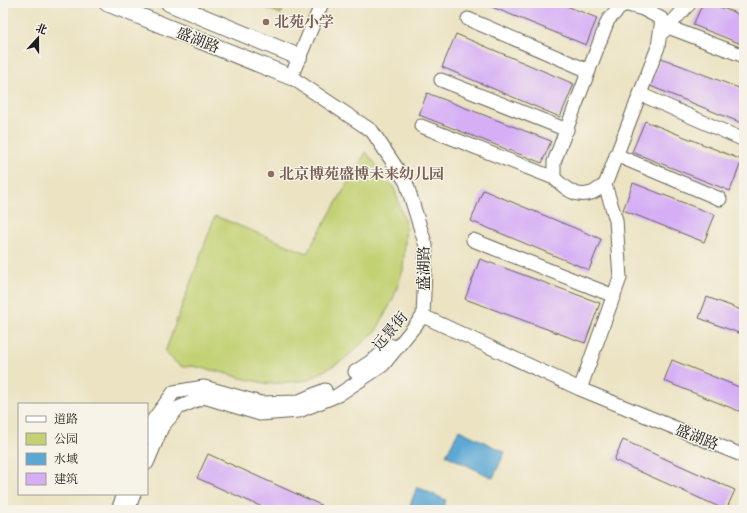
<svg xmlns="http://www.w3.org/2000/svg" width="747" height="513" font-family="Cardo,'Noto Serif SC',serif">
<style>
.green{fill:#c2d173;stroke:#6f7648}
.water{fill:#5ba7d4;stroke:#3c6278}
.building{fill:#d5aef6}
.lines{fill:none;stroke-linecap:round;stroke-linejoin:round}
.minor-casing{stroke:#646256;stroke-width:15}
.major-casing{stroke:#646256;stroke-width:18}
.minor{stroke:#fff;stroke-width:13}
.major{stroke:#fff;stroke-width:16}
.education-dot{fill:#8d6e63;stroke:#f7f3e8;stroke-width:1.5}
.labels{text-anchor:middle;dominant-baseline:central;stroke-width:3;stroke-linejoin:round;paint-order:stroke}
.education-label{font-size:15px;font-weight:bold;fill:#785e54;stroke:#f7f3e8;text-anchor:start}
.street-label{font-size:15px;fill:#1c1c1c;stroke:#f7f3e8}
</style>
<rect width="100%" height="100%" fill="#f7f3e8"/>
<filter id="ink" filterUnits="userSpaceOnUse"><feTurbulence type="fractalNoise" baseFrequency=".025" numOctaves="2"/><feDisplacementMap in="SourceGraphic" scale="8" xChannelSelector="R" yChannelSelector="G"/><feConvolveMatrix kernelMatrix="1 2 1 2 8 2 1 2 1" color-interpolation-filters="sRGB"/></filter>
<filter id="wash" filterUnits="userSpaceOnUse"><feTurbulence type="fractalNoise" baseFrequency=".012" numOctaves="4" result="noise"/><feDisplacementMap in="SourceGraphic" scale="16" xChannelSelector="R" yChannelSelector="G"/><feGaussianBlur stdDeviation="0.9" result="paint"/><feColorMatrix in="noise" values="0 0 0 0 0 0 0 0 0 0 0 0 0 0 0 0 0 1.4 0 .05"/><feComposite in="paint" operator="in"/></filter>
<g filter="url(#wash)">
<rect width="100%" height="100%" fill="#ebe3c2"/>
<path class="green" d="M254,3H285L281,14Z
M366,152L394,188L406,226L403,270L393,299L376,331L343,360L308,380L269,384L241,378L221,372L192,366L183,367L175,362L165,352L215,216L307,253Z"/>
<path class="water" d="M459,430L505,452L493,478L446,455Z
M417,487L446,500L442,510H408Z"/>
<g id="blocks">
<path class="building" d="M482,3H559L597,18L586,45Z
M703,3H709L744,16V45L693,25Z
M456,34L574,84L560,117L442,67Z
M661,58L744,90V124L650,86Z
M427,93L551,141L542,163L419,115Z
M645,121L742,160L730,191L632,152Z
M633,183L715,215L704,242L623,210Z
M483,190L601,239L589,270L471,221Z
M480,259L600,303L585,343L465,299Z
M707,297L744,311V335L699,318Z
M672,360L744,389V413L664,381Z
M623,440L735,490L726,510L614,460Z
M208,454L321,505L319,510H269L197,478Z"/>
</g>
</g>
<g filter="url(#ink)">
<use href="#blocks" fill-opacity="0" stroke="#646256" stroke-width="1"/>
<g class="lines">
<g class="minor-casing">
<path id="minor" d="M322,3L291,77L372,131L406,182L426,246L423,316
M468,19L589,71
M668,27L744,56
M663,32L690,3
M441,80L567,130
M640,94L744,140
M421,126L554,178
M616,155L720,199
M473,240L614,296
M423,316L580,389L744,456
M355,372L376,358L390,345
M580,389L620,278L616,220L605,185L658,47L662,19L643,9L624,4L608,20L554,162V178C564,187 576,199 591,193C596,192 600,187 605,185
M147,437L153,420L174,392L204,387L261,403L297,402L325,390
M147,463L162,427L178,408L204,397L260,414L299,411L338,395L383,365L423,316
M118,510L124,494
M128,510L134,494"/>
</g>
<g class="major-casing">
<path id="major" d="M107,3L291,77
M169,3L299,57"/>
</g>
<use href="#minor" class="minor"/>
<use href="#major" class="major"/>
</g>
</g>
<g class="education-dot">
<circle cx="266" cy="22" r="4"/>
<circle cx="271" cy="174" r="4"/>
</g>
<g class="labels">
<g class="education-label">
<text x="274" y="22">北苑小学</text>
<text x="279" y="174">北京博苑盛博未来幼儿园</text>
</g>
<g class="street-label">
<text transform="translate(198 40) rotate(22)">盛湖路</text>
<text transform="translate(424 268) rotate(-90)">盛湖路</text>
<text transform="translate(390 331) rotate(-50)">远景街</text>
<text transform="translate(697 437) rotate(22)">盛湖路</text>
</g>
</g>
<rect width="747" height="513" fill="none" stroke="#f7f3e8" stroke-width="16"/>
<rect x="18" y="403" width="130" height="92" fill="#f7f3e8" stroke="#9f9d96"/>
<rect x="26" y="416" width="20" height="6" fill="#ffffff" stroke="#9f9d96"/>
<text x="54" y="423" font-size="12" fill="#1c1c1c">道路</text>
<rect x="26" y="433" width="20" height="12" fill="#c2d173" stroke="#9f9d96"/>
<text x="54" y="443" font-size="12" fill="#1c1c1c">公园</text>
<rect x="26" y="453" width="20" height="12" fill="#5ba7d4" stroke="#9f9d96"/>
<text x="54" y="463" font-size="12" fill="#1c1c1c">水域</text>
<rect x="26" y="473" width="20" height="12" fill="#d5aef6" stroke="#9f9d96"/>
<text x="54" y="483" font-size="12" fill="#1c1c1c">建筑</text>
<g transform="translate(38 38) rotate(21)" stroke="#f7f3e8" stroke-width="3" paint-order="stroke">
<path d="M0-3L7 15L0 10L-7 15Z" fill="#1c1c1c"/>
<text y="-6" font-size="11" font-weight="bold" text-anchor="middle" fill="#1c1c1c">北</text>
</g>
</svg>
